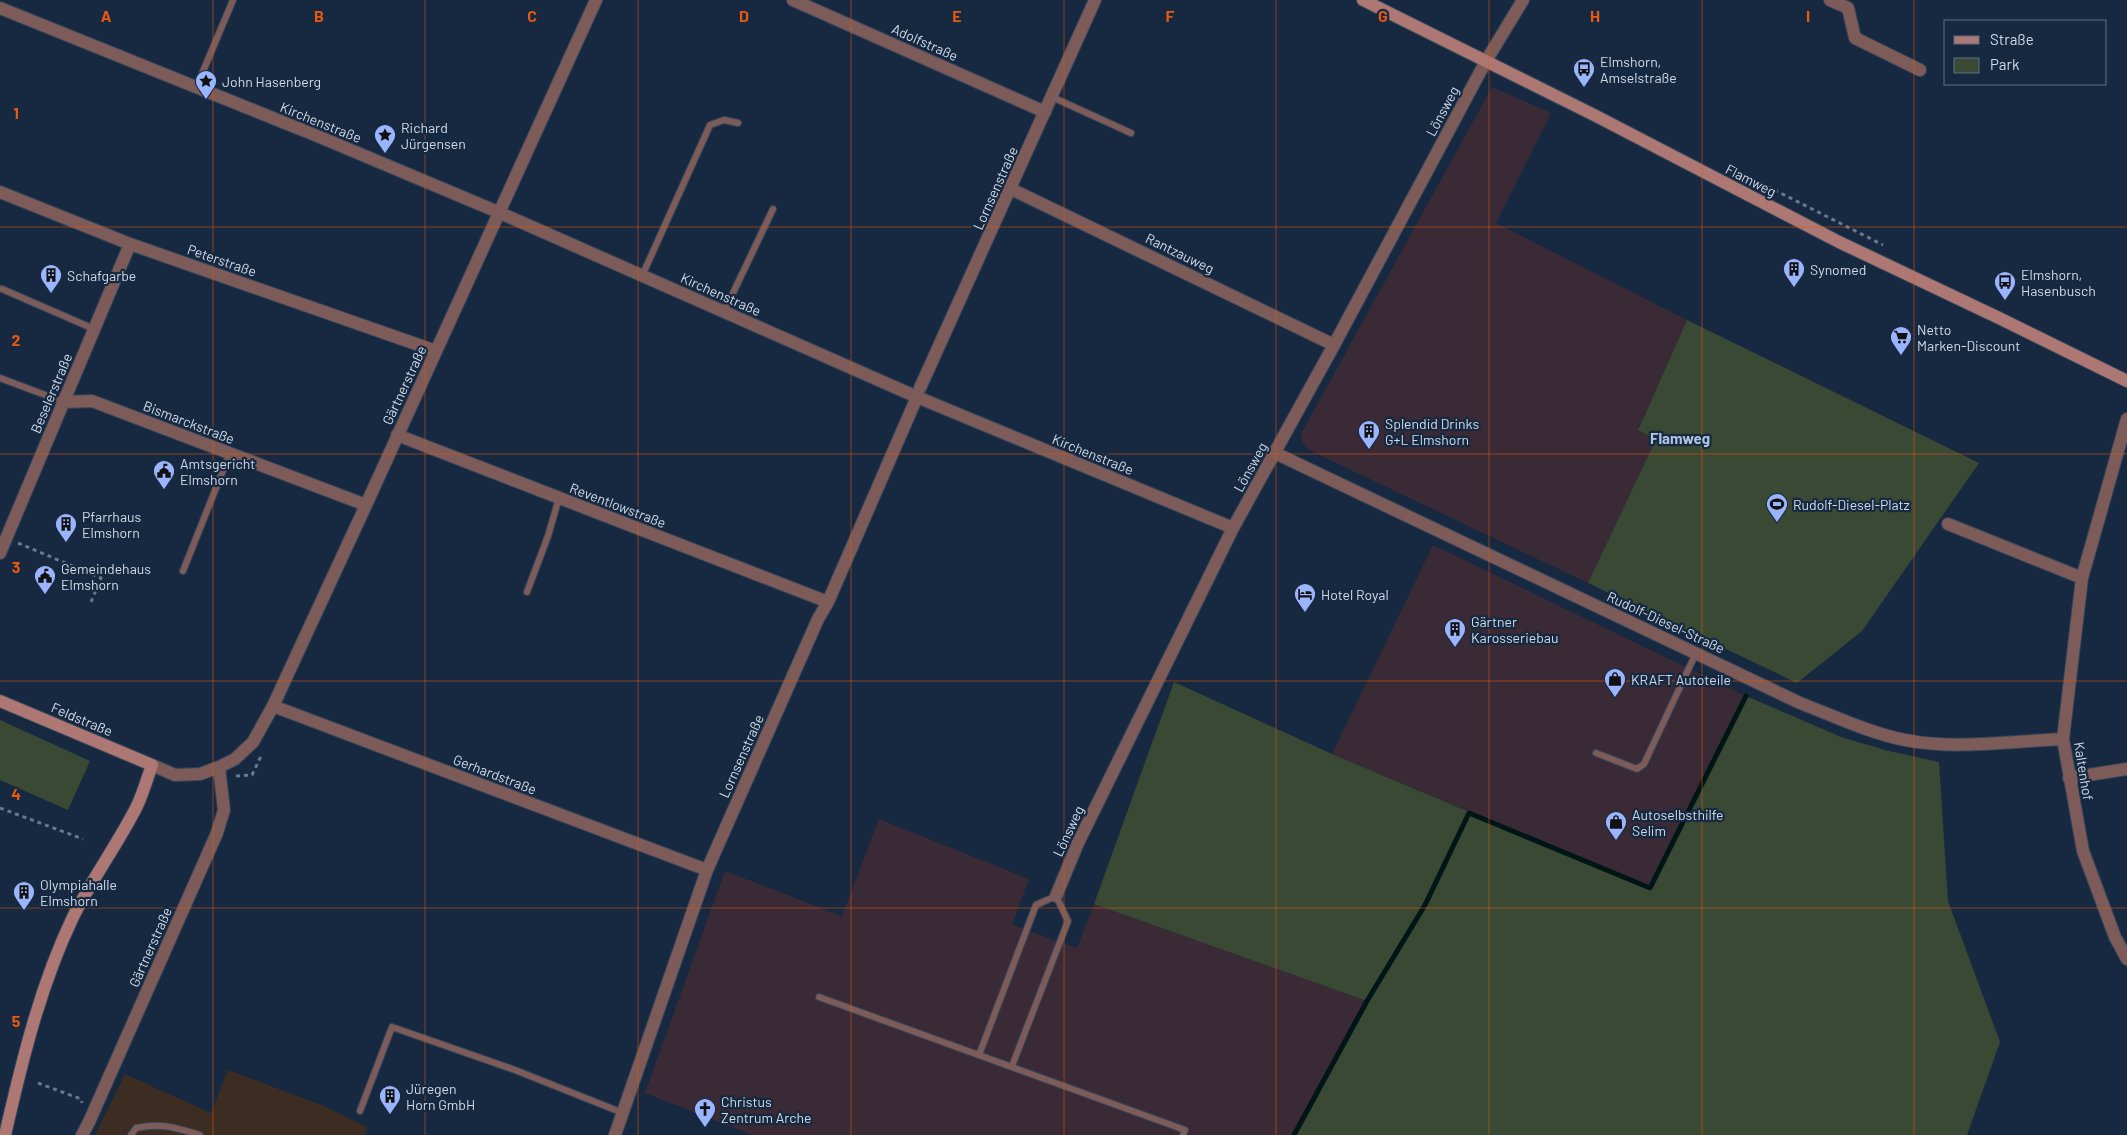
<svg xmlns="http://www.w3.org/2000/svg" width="2127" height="1135" font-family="Barlow,sans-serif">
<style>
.commercial{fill:#3c2c21}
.industrial{fill:#392a36}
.green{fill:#3a4934}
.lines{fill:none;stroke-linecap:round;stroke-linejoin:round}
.stream{stroke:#001516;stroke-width:5}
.service-casing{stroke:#34455b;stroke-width:8}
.minor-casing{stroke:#34455b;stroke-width:14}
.secondary-casing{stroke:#34455b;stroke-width:14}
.path{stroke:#69788c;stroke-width:3;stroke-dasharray:4 4;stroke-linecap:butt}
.service{stroke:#7d5b58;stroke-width:6}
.minor{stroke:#7d5b58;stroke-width:12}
.secondary{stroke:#ad7773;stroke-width:12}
.grid{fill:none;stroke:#e8590c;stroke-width:1;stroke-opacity:0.55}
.labels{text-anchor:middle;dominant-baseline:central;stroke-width:4.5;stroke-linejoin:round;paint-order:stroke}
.street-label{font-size:14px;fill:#cfdbea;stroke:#172940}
.poi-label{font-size:14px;fill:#cfdbea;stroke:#172940;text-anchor:start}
.neighbourhood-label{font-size:15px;font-weight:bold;fill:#aec5e2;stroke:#172940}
.grid-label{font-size:16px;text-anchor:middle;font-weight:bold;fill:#e8590c;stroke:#172940;stroke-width:4.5;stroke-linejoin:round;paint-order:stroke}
</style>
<rect width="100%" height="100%" fill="#172940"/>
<path class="commercial" d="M228,1070L324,1106L367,1127L365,1135H95L125,1074L211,1113Z"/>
<path class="industrial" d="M1492,87L1551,113L1496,223L1687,320L1638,429L1656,439L1588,583L1311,451L1305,446L1301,439L1302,432Z
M1433,545L1746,696L1650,888L1332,754Z
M879,819L1029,879L1012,924L1026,930L1077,948L1094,904L1367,1001L1294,1135H752L645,1093L725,871L842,916Z"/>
<path class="green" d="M1687,320L1979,463L1862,631L1797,683L1588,583L1656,439L1638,430Z
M1174,682L1332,754L1649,888L1746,696L1841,737L1885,750L1939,762L1948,901L2000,1042L1967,1135H1294L1367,1001L1094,904Z
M0,720L90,761L68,810L0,780Z"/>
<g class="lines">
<path class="stream" d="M1294,1135L1367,1001L1425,905L1469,813L1650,888L1746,696"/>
<g class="service-casing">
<path id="service" d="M196,88L233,0
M1052,97L1131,133
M642,276L710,125L724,120L738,123
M2,289L94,329
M724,312L773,209
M0,378L64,402
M183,571L230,453
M527,592L548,536L559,498
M1596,753L1637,769L1644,764L1696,653
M819,997L1185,1130L1183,1135
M979,1055L1036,905L1056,896L1068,921L1012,1066
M360,1111L392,1027L515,1070L623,1113
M131,1135L136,1128C163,1123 174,1127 200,1135"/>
</g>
<g class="minor-casing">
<path id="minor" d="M793,0L1045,112
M1830,0L1848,8L1855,38L1920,70
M0,8L315,135L498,212L917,397L1233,528
M1011,189L1334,345
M0,192L130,244L436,351
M920,388L1095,0
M64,402L92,401L366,505
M2127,419L2082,578L2063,739L2083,851L2115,937L2127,959
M397,435L828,602
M1275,453L1800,703C1834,716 1869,733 1905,740C1955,750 2013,741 2063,739
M1948,524L2082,578
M0,553L130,244
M273,706L707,870
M152,765L175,775L200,774L219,767L235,759L253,742L273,706L366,505L596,0
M2069,778L2127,769
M1056,896L1078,843L1233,528L1334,345L1486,61L1523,0
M82,1135L89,1122L217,833L224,810L219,767
M615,1135L707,870L818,619L828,602L917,397"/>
</g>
<g class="secondary-casing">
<path id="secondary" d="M1363,0L1596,116L1839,242L1999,318L2127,381
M0,701L152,765C147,779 143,794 136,808C117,845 92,879 73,917C40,986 22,1061 5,1135"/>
</g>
<path class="path" d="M1753,179L1883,245
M18,543L101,578L91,602
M236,776L252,775L262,754
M0,808L83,839
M38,1083L81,1099L82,1103"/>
<use href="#service" class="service"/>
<use href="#minor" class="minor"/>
<use href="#secondary" class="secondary"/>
</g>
<path class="grid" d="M213,0V1135M425,0V1135M638,0V1135M851,0V1135M1064,0V1135M1276,0V1135M1489,0V1135M1702,0V1135M1914,0V1135M0,227H2127M0,454H2127M0,681H2127M0,908H2127"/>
<defs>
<g id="bus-pin" transform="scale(1.125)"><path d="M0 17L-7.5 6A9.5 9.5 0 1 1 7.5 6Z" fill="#9ab5fd" stroke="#172940"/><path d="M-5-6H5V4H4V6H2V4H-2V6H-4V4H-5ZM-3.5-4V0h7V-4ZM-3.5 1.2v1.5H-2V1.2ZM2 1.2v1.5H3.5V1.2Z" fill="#111"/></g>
<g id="sight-pin" transform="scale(1.125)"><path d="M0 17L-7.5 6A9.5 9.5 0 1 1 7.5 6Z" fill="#9ab5fd" stroke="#172940"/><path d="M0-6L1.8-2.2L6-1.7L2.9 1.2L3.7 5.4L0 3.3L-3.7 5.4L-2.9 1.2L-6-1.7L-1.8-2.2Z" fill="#111"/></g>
<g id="building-pin" transform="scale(1.125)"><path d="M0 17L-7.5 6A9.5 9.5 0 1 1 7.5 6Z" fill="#9ab5fd" stroke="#172940"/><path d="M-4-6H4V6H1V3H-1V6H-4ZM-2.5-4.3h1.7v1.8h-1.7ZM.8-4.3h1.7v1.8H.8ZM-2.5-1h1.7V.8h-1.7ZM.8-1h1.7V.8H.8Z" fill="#111"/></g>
<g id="supermarket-pin" transform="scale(1.125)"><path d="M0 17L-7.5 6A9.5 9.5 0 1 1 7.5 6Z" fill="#9ab5fd" stroke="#172940"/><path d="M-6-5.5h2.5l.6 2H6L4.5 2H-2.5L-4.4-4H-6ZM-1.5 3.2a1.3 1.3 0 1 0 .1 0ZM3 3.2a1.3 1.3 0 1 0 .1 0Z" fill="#111"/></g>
<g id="civic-pin" transform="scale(1.125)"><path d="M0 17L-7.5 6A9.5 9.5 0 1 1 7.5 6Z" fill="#9ab5fd" stroke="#172940"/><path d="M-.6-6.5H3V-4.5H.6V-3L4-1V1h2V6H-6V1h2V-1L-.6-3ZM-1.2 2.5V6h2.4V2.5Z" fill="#111"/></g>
<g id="stadium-pin" transform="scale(1.125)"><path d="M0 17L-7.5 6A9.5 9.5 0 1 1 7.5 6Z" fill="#9ab5fd" stroke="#172940"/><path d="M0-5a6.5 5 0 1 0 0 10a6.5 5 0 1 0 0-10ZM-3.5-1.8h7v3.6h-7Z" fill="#111"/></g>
<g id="hotel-pin" transform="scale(1.125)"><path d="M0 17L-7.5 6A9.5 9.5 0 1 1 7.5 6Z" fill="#9ab5fd" stroke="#172940"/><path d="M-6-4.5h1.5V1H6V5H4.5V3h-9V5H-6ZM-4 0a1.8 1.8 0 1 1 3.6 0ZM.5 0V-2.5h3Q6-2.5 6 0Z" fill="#111"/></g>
<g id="shop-pin" transform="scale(1.125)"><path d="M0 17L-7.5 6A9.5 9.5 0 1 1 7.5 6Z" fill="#9ab5fd" stroke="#172940"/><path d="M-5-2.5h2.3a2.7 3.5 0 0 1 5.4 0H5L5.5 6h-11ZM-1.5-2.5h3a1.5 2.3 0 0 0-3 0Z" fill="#111"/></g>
<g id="church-pin" transform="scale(1.125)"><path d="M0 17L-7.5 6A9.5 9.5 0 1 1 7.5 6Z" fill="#9ab5fd" stroke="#172940"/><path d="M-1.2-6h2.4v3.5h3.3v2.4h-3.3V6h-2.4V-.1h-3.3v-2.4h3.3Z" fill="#111"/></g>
</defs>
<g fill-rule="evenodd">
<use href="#bus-pin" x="1584" y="69"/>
<use href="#sight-pin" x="206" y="81"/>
<use href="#sight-pin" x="385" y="135"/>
<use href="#building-pin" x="1794" y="269"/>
<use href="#building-pin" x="51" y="275"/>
<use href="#bus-pin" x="2005" y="282"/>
<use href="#supermarket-pin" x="1901" y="337"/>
<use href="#building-pin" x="1369" y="431"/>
<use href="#civic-pin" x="164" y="471"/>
<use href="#stadium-pin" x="1777" y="504"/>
<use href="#building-pin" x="66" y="524"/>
<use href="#civic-pin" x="45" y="576"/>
<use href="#hotel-pin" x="1305" y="594"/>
<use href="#building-pin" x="1455" y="629"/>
<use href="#shop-pin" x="1615" y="679"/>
<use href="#shop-pin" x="1616" y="822"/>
<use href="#building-pin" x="24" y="892"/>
<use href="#building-pin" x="390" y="1096"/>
<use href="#church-pin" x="705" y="1109"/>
</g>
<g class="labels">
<g class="street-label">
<text transform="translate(925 42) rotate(24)">Adolfstraße</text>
<text transform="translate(1442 111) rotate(-62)">Lönsweg</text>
<text transform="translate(321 122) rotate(22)">Kirchenstraße</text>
<text transform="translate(1751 180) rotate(27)">Flamweg</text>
<text transform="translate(995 188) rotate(-66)">Lornsenstraße</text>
<text transform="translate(1180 253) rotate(26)">Rantzauweg</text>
<text transform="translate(222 260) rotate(19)">Peterstraße</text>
<text transform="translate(721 294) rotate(24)">Kirchenstraße</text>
<text transform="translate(404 385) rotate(-65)">Gärtnerstraße</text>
<text transform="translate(51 393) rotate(-67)">Beselerstraße</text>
<text transform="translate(189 422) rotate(21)">Bismarckstraße</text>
<text transform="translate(1093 454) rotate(22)">Kirchenstraße</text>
<text transform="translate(1250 467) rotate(-61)">Lönsweg</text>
<text transform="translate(618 505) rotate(21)">Reventlowstraße</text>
<text transform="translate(1666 622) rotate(25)">Rudolf-Diesel-Straße</text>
<text transform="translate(82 719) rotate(23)">Feldstraße</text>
<text transform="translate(741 756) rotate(-66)">Lornsenstraße</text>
<text transform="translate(2084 771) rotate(81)">Kaltenhof</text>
<text transform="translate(495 774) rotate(21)">Gerhardstraße</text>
<text transform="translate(1068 831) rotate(-65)">Lönsweg</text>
<text transform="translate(150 947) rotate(-66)">Gärtnerstraße</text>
</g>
<g class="poi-label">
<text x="1600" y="61">Elmshorn,<tspan x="1600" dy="16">Amselstraße</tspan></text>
<text x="222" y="81">John Hasenberg</text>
<text x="401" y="127">Richard<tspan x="401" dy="16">Jürgensen</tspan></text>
<text x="1810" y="269">Synomed</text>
<text x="2021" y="274">Elmshorn,<tspan x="2021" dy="16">Hasenbusch</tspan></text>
<text x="67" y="275">Schafgarbe</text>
<text x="1917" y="329">Netto<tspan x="1917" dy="16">Marken-Discount</tspan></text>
<text x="1385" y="423">Splendid Drinks<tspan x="1385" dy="16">G+L Elmshorn</tspan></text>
<text x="180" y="463">Amtsgericht<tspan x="180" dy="16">Elmshorn</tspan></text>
<text x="1793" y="504">Rudolf-Diesel-Platz</text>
<text x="82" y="516">Pfarrhaus<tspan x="82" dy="16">Elmshorn</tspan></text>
<text x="61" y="568">Gemeindehaus<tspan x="61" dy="16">Elmshorn</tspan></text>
<text x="1321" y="594">Hotel Royal</text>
<text x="1471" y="621">Gärtner<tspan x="1471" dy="16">Karosseriebau</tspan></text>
<text x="1631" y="679">KRAFT Autoteile</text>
<text x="1632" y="814">Autoselbsthilfe<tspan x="1632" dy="16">Selim</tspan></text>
<text x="40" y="884">Olympiahalle<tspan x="40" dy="16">Elmshorn</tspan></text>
<text x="406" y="1088">Jüregen<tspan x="406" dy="16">Horn GmbH</tspan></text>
<text x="721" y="1101">Christus<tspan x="721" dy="16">Zentrum Arche</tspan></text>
</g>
<g class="neighbourhood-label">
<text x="1680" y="438">Flamweg</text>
</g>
</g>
<g class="grid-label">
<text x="106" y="22">A</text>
<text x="319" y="22">B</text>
<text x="532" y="22">C</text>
<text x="744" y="22">D</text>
<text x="957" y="22">E</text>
<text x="1170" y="22">F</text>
<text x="1383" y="22">G</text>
<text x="1595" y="22">H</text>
<text x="1808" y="22">I</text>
<text x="16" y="119">1</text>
<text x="16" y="346">2</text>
<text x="16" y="573">3</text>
<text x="16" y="800">4</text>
<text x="16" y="1027">5</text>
</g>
<rect x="1944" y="20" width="162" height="65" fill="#172940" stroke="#617084"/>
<rect x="1954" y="36" width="25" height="8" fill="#ad7773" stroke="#617084"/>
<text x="1990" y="45" font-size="15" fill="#cfdbea">Straße</text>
<rect x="1954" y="58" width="25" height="15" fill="#3a4934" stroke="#617084"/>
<text x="1990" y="70" font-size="15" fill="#cfdbea">Park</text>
</svg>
